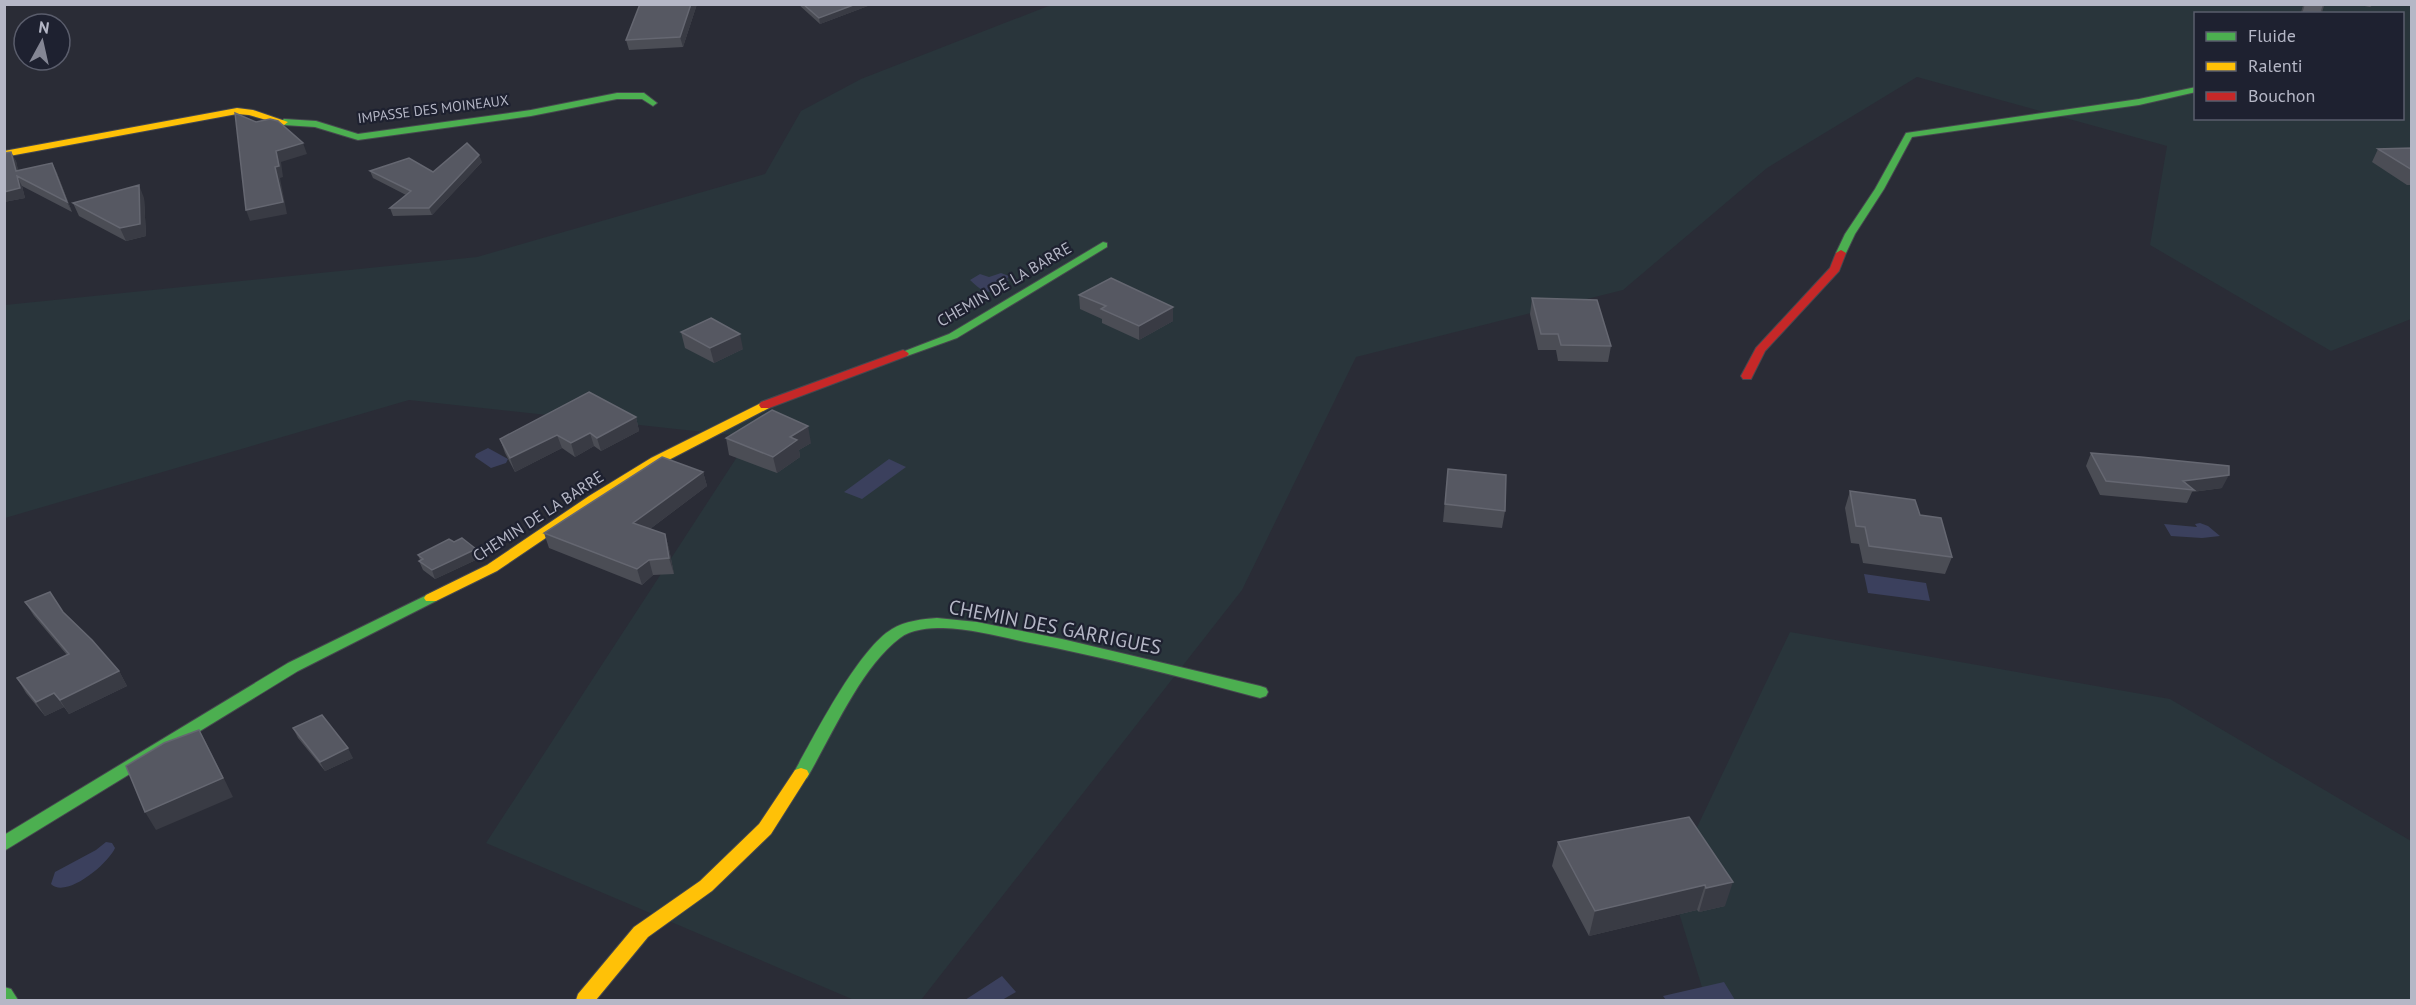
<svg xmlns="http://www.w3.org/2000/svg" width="2416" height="1005" font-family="'PT Sans',sans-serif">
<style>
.green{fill:#29353b;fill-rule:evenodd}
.water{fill:#3b405d}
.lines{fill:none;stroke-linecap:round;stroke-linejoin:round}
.street-casing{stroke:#46484f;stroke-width:3}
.fast-casing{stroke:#46484f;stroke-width:2}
.slow-casing{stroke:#46484f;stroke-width:2}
.jam-casing{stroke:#46484f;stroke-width:2}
.street{fill:#5a5c64;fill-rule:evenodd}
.fast{fill:#4caf50;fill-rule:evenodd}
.slow{fill:#ffc107;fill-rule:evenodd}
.jam{fill:#c62828;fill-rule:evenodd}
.wall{fill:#4b4d55}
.shaded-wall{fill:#393b44}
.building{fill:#565862;stroke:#656771;stroke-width:1.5}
.labels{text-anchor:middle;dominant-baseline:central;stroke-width:4.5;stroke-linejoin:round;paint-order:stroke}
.far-street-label{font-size:14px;fill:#b5b7c6;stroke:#1e2130}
.street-label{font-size:16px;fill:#b5b7c6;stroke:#1e2130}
.near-street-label{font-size:20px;fill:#b5b7c6;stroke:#1e2130}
</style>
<rect width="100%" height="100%" fill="#2a2c36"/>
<path class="green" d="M1051,5H2411V319L2331,351L2150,245L2167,146L1917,77L1767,168L1623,290L1356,357L1242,590L921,1000H854L486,843L750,437L409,400L5,518V305L477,257L765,174L801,111L861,79ZM2196,14H2402V118H2196Z
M1790,632L2170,699L2411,841V1000H1706L1670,884Z"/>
<path class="water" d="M1001,273L1009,276L1007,279L1009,281L999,284L1001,287L999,290C985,295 980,289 970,280L980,274L989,277Z
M488,448L508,459L506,463L491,468L475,457L476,454Z
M889,459L906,467L862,499L844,492Z
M2200,523L2208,526L2220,536L2202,538L2171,536L2164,524L2197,527L2195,524Z
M1864,574L1926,583L1930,601L1868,593Z
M106,842L112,843L115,848C108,864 66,899 51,884L55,872L96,850Z
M1002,976L1016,992L1002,1000H965Z
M1724,982L1735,1000H1666L1663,996Z"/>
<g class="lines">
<g class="street-casing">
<path id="street" d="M2305,4H2323L2320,14H2302Z"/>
</g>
<g class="fast-casing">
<path id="fast" d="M2196,87V92L2139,105L1912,137L1884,189L1855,234L1846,253L1841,256L1836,253L1845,234L1875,189L1906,133L2139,99Z
M617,93H644L657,103L653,106L642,99H617L531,116L358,140L315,127L284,125L280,122L284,119L316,121L358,134L531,110Z
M1103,242L1107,243V247L957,338L907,356H899L897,354L949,334Z
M431,593L436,595L438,598L436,601L298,671L4,851V835L288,663Z
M937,618L977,622L1062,639L1260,686L1266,688L1268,692L1266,696L1260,698C1182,677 1104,657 1025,642C998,636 971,629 943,628C929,628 911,629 900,638C861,667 831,737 807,778L801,780L795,778L793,774C813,738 858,649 892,629C905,621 922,619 937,618Z
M4,987L11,989L18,1000H4Z"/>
</g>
<g class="slow-casing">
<path id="slow" d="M237,108L253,110L288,122L284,125L249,115L237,114L4,157V151Z
M765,401L769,402L771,405L769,408L661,464L599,502L497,571L436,601H426L424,598L426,595L487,565L589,496L651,458Z
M801,768L807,770L809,774L771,834L712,891L648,937L596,1000H576L578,994L634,927L700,881L759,824L795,770Z"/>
</g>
<g class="jam-casing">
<path id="jam" d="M1841,250L1846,253L1839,271L1765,351L1751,379H1743L1741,376L1756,348L1830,268L1836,253Z
M903,350L907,352L909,354L907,356L769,408H761L759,405L761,402Z"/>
</g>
<use href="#street" class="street"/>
<use href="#fast" class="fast"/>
<use href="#slow" class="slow"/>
<use href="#jam" class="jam"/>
</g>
<path class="wall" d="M640,4H697L683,47L629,50L626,40Z
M798,4H873L820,24Z
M2354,4H2375L2370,7Z
M2412,148V185H2407L2372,162L2378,149Z
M4,153L16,161L18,171L52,163L57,173L72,212L22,186L25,198L4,202Z
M482,162L432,215L393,216L390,208L406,195L373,178L370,171L433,172Z
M144,198L146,236L126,241L79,216L73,203Z
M1079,295L1173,321L1139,340L1102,323V319L1080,309Z
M1532,298L1611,346L1608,362L1558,361L1556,350H1538L1530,314Z
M681,332L743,349L714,363L685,348Z
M636,417L639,431L601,451L594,446L575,457L562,448L515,472L505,453L500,439Z
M726,438L811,443L799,450L800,457L777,473L729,455Z
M2091,453L2222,488L2192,492L2187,503L2100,495L2086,466Z
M1448,469L1505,511L1502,528L1443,522Z
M703,472L707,486L650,529L665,534L669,549L674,574L653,575L642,585L549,548L544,533Z
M1850,491L1920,515L1952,557L1945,574L1863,563L1859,544L1851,543L1845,508Z
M418,555L480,558L435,579L423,570L419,561L420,560Z
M25,602L63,612L119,671L127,686L69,714L64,707L45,716L26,693L17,678L67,655L34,616Z
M293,728L353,758L325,771L298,738Z
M1689,817L1725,906L1699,912L1697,910L1589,936L1552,866L1558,842Z"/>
<path class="shaded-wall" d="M691,4H697L683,47L680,37Z
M856,4H873L820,24L819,18Z
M303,143L307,154L281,162L283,177L280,178L287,214L250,221L246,210L275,167L276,151Z
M11,152L16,161L20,178L16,171Z
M479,155L482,162L432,215L429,208Z
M52,163L57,173L72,212L67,202Z
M17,176L22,186L25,198L4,202V192Z
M139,185L144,198L146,236L126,241L120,228Z
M1173,307V321L1139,340V326Z
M740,334L743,349L714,363L710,348Z
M636,417L639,431L601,451L597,438Z
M808,426L811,443L799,450L800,457L777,473L773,457L790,437Z
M590,433L594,446L575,457L571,443Z
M557,435L562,448L515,472L510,458Z
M703,472L707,486L638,538L633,523Z
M2229,475L2222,488L2192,492L2194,490L2183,481Z
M665,534L669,549L674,574L669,558Z
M476,549L480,558L435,579L432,570Z
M649,560L653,575L642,585L637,569Z
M119,671L127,686L69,714L60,700Z
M54,693L64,707L45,716L36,702Z
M199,730L209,748L233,797L156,830L145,812Z
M348,748L353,758L325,771L320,762Z
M1733,882L1725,906L1699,912L1706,888Z
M1705,885L1697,910L1589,936L1595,911Z"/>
<path class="building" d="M640,4H691L680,37L626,40Z
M803,4H856L819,18Z
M235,113L256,122L270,119L278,121L303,143L276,151L279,166L275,167L283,202L246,210Z
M467,143L479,155L429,208H390L411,191L370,171L409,158L433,172Z
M2412,148V170L2378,149Z
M11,152L16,171L52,163L67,202L17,176L20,188L4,192V153Z
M139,185L140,224L120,228L73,203Z
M1111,278L1173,307L1139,326L1101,309L1106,306L1079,295Z
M1532,298L1597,300L1611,346L1561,345L1558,334H1541Z
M711,318L740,334L710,348L681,332Z
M589,392L636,417L597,438L590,433L571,443L557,435L510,458L500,439Z
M772,410L808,426L790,437L797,440L773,457L726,438Z
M2091,453L2141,457L2229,466V475L2183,481L2194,490L2106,481Z
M662,457L703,472L633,523L665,534L669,558L649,560L637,569L544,533Z
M1448,469L1506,475L1505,511L1445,504Z
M1850,491L1915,500L1920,515L1941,518L1952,557L1869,546L1865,527L1856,526Z
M462,538L476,549L432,570L419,561L423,559L418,555L449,539L454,542Z
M50,592L63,612L92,640L119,671L60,700L54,693L36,702L17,678L69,654L25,602Z
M322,715L348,748L320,762L293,728Z
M199,730L223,778L145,812L126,766L164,743Z
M1689,817L1733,882L1706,888L1705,885L1595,911L1558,842Z"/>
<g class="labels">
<g class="far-street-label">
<text transform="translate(433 109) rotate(-7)">IMPASSE DES MOINEAUX</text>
</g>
<g class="street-label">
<text transform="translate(1004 284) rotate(-30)">CHEMIN DE LA BARRE</text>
<text transform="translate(538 516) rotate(-33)">CHEMIN DE LA BARRE</text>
</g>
<g class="near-street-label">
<text transform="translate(1055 627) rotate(11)">CHEMIN DES GARRIGUES</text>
</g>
</g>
<rect width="2416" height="1005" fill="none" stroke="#b5b7c6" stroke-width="12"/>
<rect x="2194" y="12" width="210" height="108" fill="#1e2130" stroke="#5a5d6c" stroke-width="1.5"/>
<rect x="2206" y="32" width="30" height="9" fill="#4caf50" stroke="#5a5d6c" stroke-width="1.5"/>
<text x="2248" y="42" font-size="18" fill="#b5b7c6">Fluide</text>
<rect x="2206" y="62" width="30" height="9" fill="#ffc107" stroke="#5a5d6c" stroke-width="1.5"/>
<text x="2248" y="72" font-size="18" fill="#b5b7c6">Ralenti</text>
<rect x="2206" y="92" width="30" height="9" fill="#c62828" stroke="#5a5d6c" stroke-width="1.5"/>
<text x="2248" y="102" font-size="18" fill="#b5b7c6">Bouchon</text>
<g transform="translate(42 42) rotate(8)"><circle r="28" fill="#1e2130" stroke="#5a5d6c" stroke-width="1.5"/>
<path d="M0-4.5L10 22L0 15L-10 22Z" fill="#848694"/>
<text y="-9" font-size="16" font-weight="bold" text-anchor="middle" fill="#b5b7c6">N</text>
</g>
</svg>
